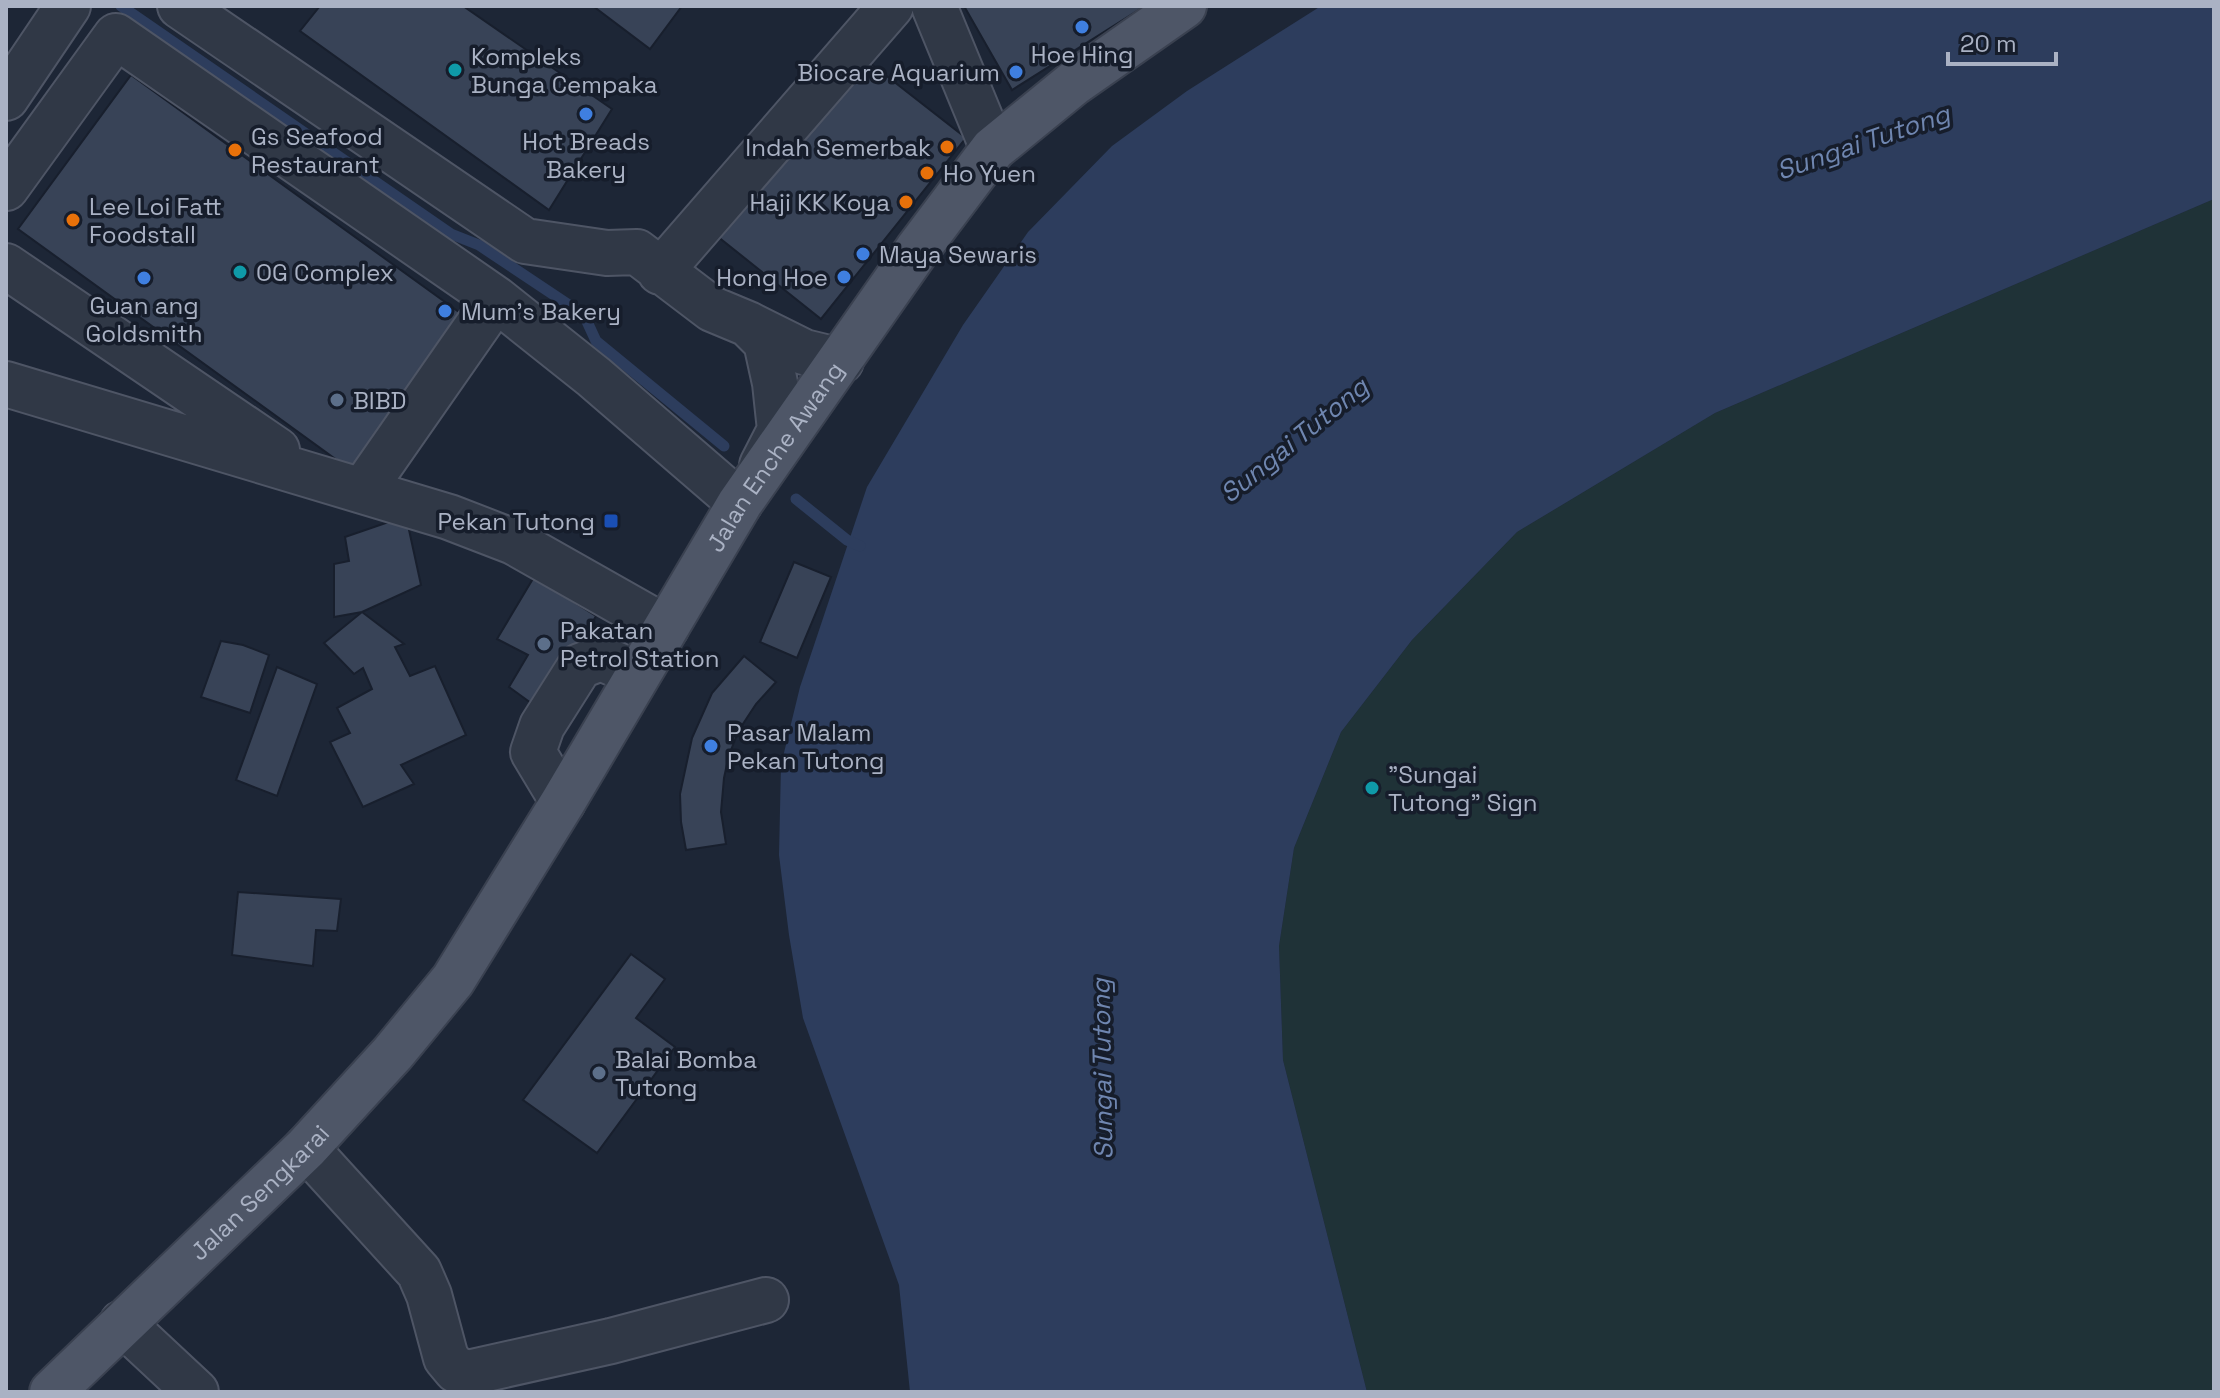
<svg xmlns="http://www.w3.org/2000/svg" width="2220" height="1398" font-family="'Space Grotesk',sans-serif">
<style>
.green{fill:#1f3237}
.water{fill:#2d3d5d}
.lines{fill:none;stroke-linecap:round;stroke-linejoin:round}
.stream{stroke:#2d3d5d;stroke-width:11}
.building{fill:#384357;stroke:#181f2d;stroke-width:2}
.minor-casing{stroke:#4e5565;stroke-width:48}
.major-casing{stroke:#3a4150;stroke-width:48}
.minor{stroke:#303846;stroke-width:44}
.major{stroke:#4e5667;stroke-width:44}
.shop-dot{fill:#3f7fe0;stroke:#161d2b;stroke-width:3}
.culture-dot{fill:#0f9aa8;stroke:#161d2b;stroke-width:3}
.food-dot{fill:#e8710a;stroke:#161d2b;stroke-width:3}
.service-dot{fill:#5c6f8a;stroke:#161d2b;stroke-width:3}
.transit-dot{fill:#1a4fb4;stroke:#161d2b;stroke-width:3}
.labels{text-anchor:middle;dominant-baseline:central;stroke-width:7;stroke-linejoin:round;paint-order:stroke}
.poi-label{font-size:24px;fill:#aab2c4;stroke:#161d2b;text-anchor:start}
.street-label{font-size:24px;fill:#aab2c4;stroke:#161d2b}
.water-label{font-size:26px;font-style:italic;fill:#6f86b0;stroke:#161d2b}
</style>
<rect width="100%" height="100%" fill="#1d2636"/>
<path class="green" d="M2214,199V1392H1367L1283,1060L1279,946L1294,848L1341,732L1412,640L1517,532L1715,413Z"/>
<path class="water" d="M1321,6H2214V199L1715,413L1517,532L1412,640L1341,732L1294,848L1279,946L1283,1060L1367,1392H910L899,1285L803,1018L789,935L779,855L781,765L800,687L867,487L963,325L1028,232L1112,146L1187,91Z"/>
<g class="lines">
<path class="stream" d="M121,6L451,234L479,245L584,315L596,341L724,446
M796,499L847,540L860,546"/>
</g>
<path class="building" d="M320,6H463L612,109L549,210L300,31Z
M593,6H682L650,49Z
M964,6H1145L1012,90Z
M861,56L966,138L821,319L717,236Z
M131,75L463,315L352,471L18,229Z
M406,516L421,585L362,612L334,617V564L349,561L345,537Z
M794,562L831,577L797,658L760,642Z
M534,577L596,616L542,711L509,687L528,655L497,639Z
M362,612L404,644L395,647L410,676L435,666L466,735L401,765L414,784L363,807L330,742L350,733L337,708L372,689L363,668L354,674L324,643Z
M221,641L243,645L269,655L250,713L201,697Z
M744,656L776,682L756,704L739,730L729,755L724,778L721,812L726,844L686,850L681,822L680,794L692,738L712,693Z
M277,667L317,684L277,796L236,780Z
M238,892L341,899L337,931L316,930L313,966L232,955Z
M631,954L665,979L636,1018L675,1047L597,1153L523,1100Z"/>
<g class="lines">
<g class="minor-casing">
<path id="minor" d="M180,6L525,241L607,253L637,252L712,309L748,324L804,352L841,361
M934,6L993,149
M6,98L68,6
M6,188L116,36L496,299L594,377L740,503
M6,266L277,450
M660,272L891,6
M748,324L766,342L775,383L780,430L762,465
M6,384L449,517L514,542L666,628
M363,490L496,299
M563,802L533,752L542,726L580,666L601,658L638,674
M306,1148L419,1272L429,1295L446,1358L456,1370L468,1373L611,1341L766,1300
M122,1323L196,1392"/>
</g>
<g class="major-casing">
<g id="major">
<path id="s1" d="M52,1392L306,1148L393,1053L453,980L563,802L740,503L917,250L993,149L1074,83L1184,6"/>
</g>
</g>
<use href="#minor" class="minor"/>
<use href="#major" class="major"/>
</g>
<g class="shop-dot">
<circle cx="1082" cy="27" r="8"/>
<circle cx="1016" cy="72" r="8"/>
<circle cx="586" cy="114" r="8"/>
<circle cx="863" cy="254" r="8"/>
<circle cx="844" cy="277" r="8"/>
<circle cx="144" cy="278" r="8"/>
<circle cx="445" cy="311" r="8"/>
<circle cx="711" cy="746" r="8"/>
</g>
<g class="culture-dot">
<circle cx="455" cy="70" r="8"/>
<circle cx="240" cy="272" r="8"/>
<circle cx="1372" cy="788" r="8"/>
</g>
<g class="food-dot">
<circle cx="947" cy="147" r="8"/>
<circle cx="235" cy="150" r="8"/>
<circle cx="927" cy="173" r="8"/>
<circle cx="906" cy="202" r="8"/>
<circle cx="73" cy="220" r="8"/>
</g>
<g class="service-dot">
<circle cx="337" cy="400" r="8"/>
<circle cx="544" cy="644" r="8"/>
<circle cx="599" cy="1073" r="8"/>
</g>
<rect class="transit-dot" x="603" y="513" width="16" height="16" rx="4"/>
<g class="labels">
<g class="poi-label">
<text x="1082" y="54" text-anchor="middle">Hoe Hing</text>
<text x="471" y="56">Kompleks<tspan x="471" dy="28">Bunga Cempaka</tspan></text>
<text x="1000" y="72" text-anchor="end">Biocare Aquarium</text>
<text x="251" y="136">Gs Seafood<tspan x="251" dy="28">Restaurant</tspan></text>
<text x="586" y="141" text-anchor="middle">Hot Breads<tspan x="586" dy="28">Bakery</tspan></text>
<text x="931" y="147" text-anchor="end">Indah Semerbak</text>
<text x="943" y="173">Ho Yuen</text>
<text x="890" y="202" text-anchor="end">Haji KK Koya</text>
<text x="89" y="206">Lee Loi Fatt<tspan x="89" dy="28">Foodstall</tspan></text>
<text x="879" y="254">Maya Sewaris</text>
<text x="256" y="272">OG Complex</text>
<text x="828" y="277" text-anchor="end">Hong Hoe</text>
<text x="144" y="305" text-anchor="middle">Guan ang<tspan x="144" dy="28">Goldsmith</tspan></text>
<text x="461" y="311">Mum's Bakery</text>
<text x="353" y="400">BIBD</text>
<text x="595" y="521" text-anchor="end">Pekan Tutong</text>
<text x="560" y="630">Pakatan<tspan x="560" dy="28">Petrol Station</tspan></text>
<text x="727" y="732">Pasar Malam<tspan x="727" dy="28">Pekan Tutong</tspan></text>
<text x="1388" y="774">"Sungai<tspan x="1388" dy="28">Tutong" Sign</tspan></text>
<text x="615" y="1059">Balai Bomba<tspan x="615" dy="28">Tutong</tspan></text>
</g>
<g class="street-label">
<text stroke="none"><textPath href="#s1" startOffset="1190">Jalan Enche Awang</textPath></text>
<text stroke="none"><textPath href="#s1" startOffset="288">Jalan Sengkarai</textPath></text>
</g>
<g class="water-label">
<text transform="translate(1863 142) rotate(-19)">Sungai Tutong</text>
<text transform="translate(1294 440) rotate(-39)">Sungai Tutong</text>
<text transform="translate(1102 1069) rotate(-91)">Sungai Tutong</text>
</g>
</g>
<rect width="2220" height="1398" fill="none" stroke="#aab2c4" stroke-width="16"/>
<path d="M1948 52v12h108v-12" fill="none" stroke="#aab2c4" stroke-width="4"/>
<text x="1960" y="52" font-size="24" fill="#aab2c4" stroke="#161d2b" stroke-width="6" paint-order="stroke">20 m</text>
</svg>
